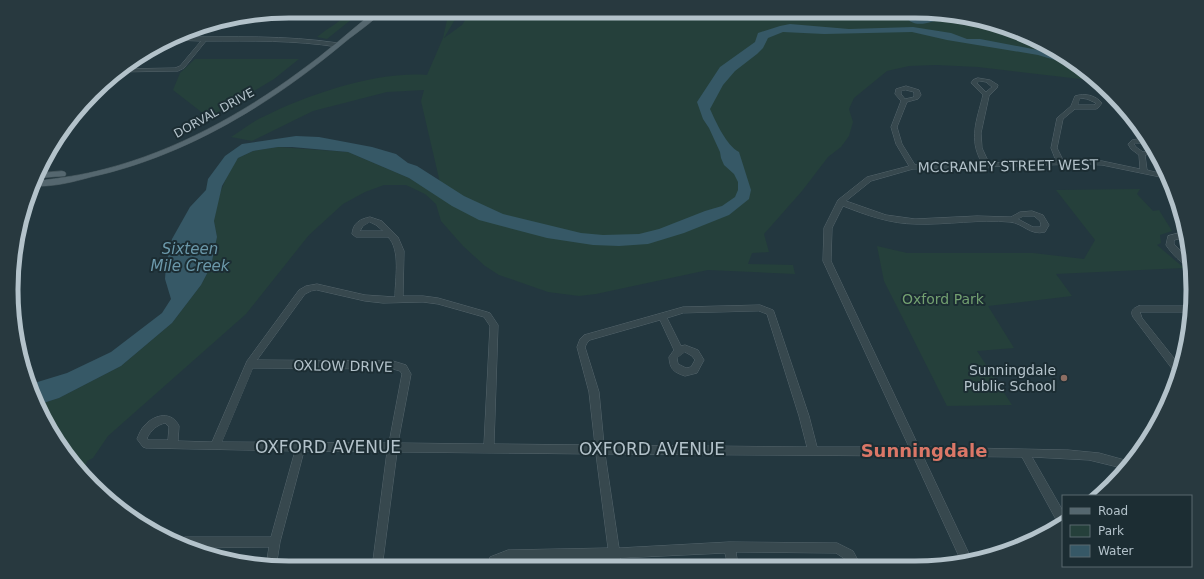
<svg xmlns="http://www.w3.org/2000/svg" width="1204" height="579" font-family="'DejaVu Sans',sans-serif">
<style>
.green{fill:#25403b}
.water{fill:#365866}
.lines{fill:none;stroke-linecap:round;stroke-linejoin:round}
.minor-casing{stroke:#55656c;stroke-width:1}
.major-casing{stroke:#43545a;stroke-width:1}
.minor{fill:#37484e;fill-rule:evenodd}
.major{fill:#55676f;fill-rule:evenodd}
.education-dot{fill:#8d6e63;stroke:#1c2d33;stroke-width:1.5}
.labels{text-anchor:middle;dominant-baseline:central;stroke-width:4;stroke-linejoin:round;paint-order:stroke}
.far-street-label{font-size:12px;fill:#b3c2ca;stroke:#1c2d33}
.street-label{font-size:14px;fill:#b3c2ca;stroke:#1c2d33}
.park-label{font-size:14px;fill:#73a070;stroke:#1c2d33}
.poi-label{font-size:14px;fill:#b3c2ca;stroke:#1c2d33;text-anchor:end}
.water-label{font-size:15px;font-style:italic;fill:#6b98aa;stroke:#1c2d33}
.near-street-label{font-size:17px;fill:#b3c2ca;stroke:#1c2d33}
.near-neighbourhood-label{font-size:18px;font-weight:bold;fill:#db7767;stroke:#1c2d33}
.rim{fill:none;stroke:#b3c2ca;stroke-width:5}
</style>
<rect width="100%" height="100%" fill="#23373f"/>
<path class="green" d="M352,11H362L327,39L317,37C328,28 341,21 352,11Z
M449,11H460L444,38L462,25L471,11H915L969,16L1021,32L1069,58L1097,81L978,67L936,65L909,66L887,71L854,98L849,109L853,122L849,136L841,147L828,157L802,191L764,234L769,252L752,253L748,264L793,265L795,274L708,270L596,294L579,296L548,292L499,275L485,266L463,246L441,221L436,204L425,194L406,185H384L365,192L343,204L309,235L246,314L108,436L93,458L87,461L83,473L40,413L37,405L59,398L121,366L172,323L201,285L211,266L217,237L214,221L218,198L229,171L238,158L253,151L278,147L348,152L409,178L444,200L421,101L424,90L387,92L313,111L252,141L231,137C242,130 253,121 265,116C309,94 378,71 427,75L443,38Z
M195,59H299L274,79L209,118L173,90L180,73Z
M1140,189L1137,194L1153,211L1159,210L1172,231L1160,235L1161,243L1157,245L1184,268L1056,274L1072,296L988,306L1014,348L977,351L1012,405L947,406L884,281L877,246L907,253H1033L1084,259L1095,240L1056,190Z"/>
<path class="water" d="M927,12L969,16L971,17C962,16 953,16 945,18C932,21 915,30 906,17Z
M790,24L849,29L913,27L951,33L967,39H980L1064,55L1082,68L1038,55L947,40L912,32L824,34L783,32L768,38L763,48L757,54L735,71L723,85L710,109C716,122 726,145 739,152L751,190L749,199L729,215L684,233L648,244L619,246L593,245L547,238L479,220L452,206L409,178L348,152L292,147H278L253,151L238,158L222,186L214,221L217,237L211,266L201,285L172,323L121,366L59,398L37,405L31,384L67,373L111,352L162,313L171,299L165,279L166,264L172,239L190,207L206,190L208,179L225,156L242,144L296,136L319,137L372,147L396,154L408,163L417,166L464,196L503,214L581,233L603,235L639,234L659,229L705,211L722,206L735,197L738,190V182L734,174L724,165L721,158L720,152L709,128L703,119L697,102L720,67L755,42L758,33L780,26Z"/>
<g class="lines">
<g class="minor-casing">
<path id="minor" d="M287,11H316L313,13Z
M178,37C232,37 285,35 338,43L341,45L338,47C294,40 251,41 206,41L184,68L178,71L116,72L119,69L175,68L180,66L201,41L173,40Z
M978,78L990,80L998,85L997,88L989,96L981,133L982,148L989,163L1056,161L1051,148L1057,118L1071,106L1075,96C1085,93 1095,95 1102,103L1098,108L1096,109H1075L1063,119L1057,148L1063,160L1102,161L1140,169L1139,155L1131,149L1128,144L1132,140C1146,137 1149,141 1156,153L1145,155L1147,170L1167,175L1170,179L1102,165L1080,164L913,169L871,181L846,201L886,215L915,219L977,216L1011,217L1020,212L1032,211L1043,215L1049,225L1045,232C1030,236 1023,223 1010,222C979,219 948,225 916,224C891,224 866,215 843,206L832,228L831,261L919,447L1068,450L1099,453L1132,462L1126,469L1089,460L1032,457L1063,511V523L1059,525L1022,457L923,456L972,560L962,563L913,456L605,454L619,548L729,542L837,543L853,551L861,566H850L845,559L836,553L736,552L738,566H728L725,553L620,558L621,567H611L609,559L508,560L498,565L497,567H487L490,557L508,550L608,548L596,454L397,452L382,568H372L387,452L304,451L280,542L276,567L266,566L269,547L186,548L176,543V541L185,537H271L295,451L146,448L143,447L137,439C139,434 141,429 145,425C155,414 172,411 179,426L178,441L212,442L247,361L299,290L306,286L317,284L365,295L395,297C395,279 401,250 388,237H356L352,234C353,223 360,219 370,217L382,221L398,237L404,251L403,296H423L438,298L487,312L490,313L498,325L494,444L595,445L589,392L577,347L580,339L584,335L683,307L760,305L773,310L774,312L809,416L817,447H909L823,261L824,228L838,200L867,177L909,166L896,144L891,127L901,101L895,94L896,89L906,86L919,90L921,95L918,99L907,102L897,127L902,144L915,165L982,163C968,139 977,120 983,95L971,83L973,80ZM980,81L986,82L992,87L986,92L977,83ZM906,90L914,92V97L905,99L901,94V91ZM1080,98L1087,99L1096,103L1094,105H1078ZM1136,143H1142L1151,149L1150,150L1143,152L1136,147L1134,144ZM1024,216H1034L1040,221L1041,225L1040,227H1033L1018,219ZM370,222L376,225L383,231H360L363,226ZM317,290L365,301L383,303L423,302L438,304L484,317L490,326L484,444L398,443L411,374L406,365L393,361L257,360L305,294L311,291ZM759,311L767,314L799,416L807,447L604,445L599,392L585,347L587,343L590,340L660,320L674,350L669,357C670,369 673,372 685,376L697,373L704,360L698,350L685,345L681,346L667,318L683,313ZM685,352L692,356L695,360L691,367L686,368L678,364L677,358ZM253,368L393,369L400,371L402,374L389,443L222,442ZM165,423L169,427L168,440H148L147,438C151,430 157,425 165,423Z
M1179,233L1188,236V242L1179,239L1174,240V244L1190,260L1191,267C1182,265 1171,253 1166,245L1168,236Z
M1139,306H1191V312H1140L1142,318L1181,367L1178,374H1176L1133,317C1130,311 1133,308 1139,306Z"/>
</g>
<g class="major-casing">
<path id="major" d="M375,11H382C372,23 357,32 345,42C271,104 186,156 91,177C73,182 53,187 35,186L37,181C60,178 83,175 105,169C175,151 242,114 299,72C326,53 350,31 375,11Z
M62,171L65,172L66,174L65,176L38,178L40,173Z"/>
</g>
<use href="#minor" class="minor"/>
<use href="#major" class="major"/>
</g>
<circle class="education-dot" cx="1064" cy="378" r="4"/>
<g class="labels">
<g class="far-street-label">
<text transform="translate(214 113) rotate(-29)">DORVAL DRIVE</text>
</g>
<g class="street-label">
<text transform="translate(1008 166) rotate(-1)">MCCRANEY STREET WEST</text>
<text transform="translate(343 366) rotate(1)">OXLOW DRIVE</text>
</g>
<g class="park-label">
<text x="943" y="299">Oxford Park</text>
</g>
<g class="poi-label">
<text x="1056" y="370">Sunningdale<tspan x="1056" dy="16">Public School</tspan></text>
</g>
<g class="water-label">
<text x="190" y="249">Sixteen<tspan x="190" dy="17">Mile Creek</tspan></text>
</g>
<g class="near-street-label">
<text x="328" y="447">OXFORD AVENUE</text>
<text x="652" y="449">OXFORD AVENUE</text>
</g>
<g class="near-neighbourhood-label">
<text x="924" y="450">Sunningdale</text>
</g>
</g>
<path d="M0 0H1204V579H0ZM289 18H915A271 271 0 0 1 1186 289V290A271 271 0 0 1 915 561H289A271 271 0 0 1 18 290V289A271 271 0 0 1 289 18Z" fill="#28393f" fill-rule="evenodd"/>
<path class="rim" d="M289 18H915A271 271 0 0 1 1186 289V290A271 271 0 0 1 915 561H289A271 271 0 0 1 18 290V289A271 271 0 0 1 289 18Z"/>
<rect x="1062" y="495" width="130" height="72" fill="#1c2d33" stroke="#58696f"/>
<rect x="1070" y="508" width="20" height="6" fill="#55676f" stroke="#58696f"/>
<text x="1098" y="515" font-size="12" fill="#b3c2ca">Road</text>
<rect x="1070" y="525" width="20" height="12" fill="#25403b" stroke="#58696f"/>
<text x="1098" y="535" font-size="12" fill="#b3c2ca">Park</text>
<rect x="1070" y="545" width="20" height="12" fill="#365866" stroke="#58696f"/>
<text x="1098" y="555" font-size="12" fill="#b3c2ca">Water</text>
</svg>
